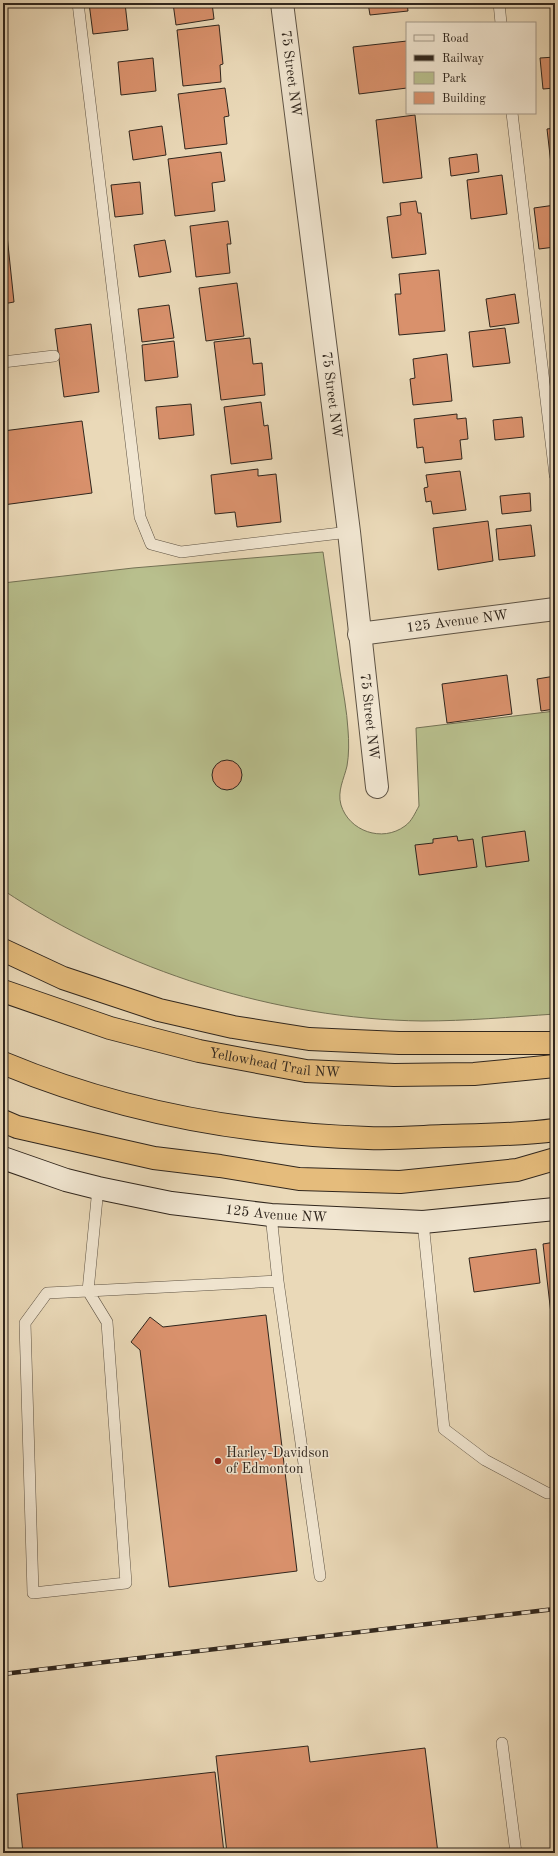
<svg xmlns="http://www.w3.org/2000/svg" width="558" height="1856" font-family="'Old Standard TT',serif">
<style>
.green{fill:#b8bf8d;stroke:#747255}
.building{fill:#d9916c;stroke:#30261d}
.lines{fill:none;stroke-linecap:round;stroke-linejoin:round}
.lane-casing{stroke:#5e5344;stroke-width:12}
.street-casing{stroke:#5e5344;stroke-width:24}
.secondary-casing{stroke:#30261d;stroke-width:24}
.highway-casing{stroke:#30261d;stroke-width:24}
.lane{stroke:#f1e6d1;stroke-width:11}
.street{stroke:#f1e6d1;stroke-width:22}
.secondary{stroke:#f1e6d1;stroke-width:22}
.highway{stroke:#e5bc7c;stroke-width:22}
.rail-casing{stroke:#30261d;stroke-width:4.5}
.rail{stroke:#f1e6d1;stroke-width:3;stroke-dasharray:9;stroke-linecap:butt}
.poi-dot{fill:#8f2418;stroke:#f1e6d1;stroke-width:1.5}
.labels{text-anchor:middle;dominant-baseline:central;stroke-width:3;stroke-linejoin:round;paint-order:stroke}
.street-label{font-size:14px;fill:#30261d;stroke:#f1e6d1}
.poi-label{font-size:14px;fill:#30261d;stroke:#f1e6d1;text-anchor:start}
</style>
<rect width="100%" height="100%" fill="#ead9b8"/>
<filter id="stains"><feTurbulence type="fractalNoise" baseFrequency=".005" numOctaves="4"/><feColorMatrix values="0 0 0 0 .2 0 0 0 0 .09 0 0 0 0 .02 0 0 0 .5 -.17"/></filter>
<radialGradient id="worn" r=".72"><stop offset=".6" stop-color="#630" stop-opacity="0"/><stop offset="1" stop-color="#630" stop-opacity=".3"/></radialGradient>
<path class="green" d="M323,552C329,592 334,632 340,672C343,691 347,711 348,730C349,741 349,755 347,766C344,779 337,791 341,805C349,831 382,843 405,826C412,821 415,813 419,806L416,728L555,711V1014C511,1017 467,1021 422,1021C276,1019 124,971 3,890V583L133,568Z"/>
<path class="building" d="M89,3H125L128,30L93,34Z
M173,3H212L214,19L176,25Z
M368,3H407L408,11L370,15Z
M219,25L223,64L220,65L221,82L183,86L177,30Z
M407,41V88L359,94L353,47Z
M555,57V88L543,89L540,58Z
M153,58L156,91L121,95L118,62Z
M225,88L229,116L224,117L227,144L185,149L178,94Z
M415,115L422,178L383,183L376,120Z
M162,126L166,155L133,160L129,131Z
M555,128V164H551L547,129Z
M221,152L225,181L212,183L215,211L175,216L168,159Z
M477,154L479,172L451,176L449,158Z
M502,175L507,214L471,219L467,180Z
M140,182L143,214L115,217L111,185Z
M3,197L14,302L3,304Z
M416,201L418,213H421L426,254L392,258L387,217L401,215L400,203Z
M555,205V247L539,249L534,208Z
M228,221L231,244H227L230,273L196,277L190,226Z
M165,240L171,272L139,277L134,245Z
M439,270L445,331L399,335L395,294H401L399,274Z
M237,283L244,336L206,341L199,288Z
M515,294L519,323L490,327L486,299Z
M169,305L174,338L142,342L138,309Z
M91,324L99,392L64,397L55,329Z
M505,328L510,363L473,367L469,332Z
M250,338L253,364L262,363L265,395L221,400L214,342Z
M174,341L178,377L145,381L142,345Z
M447,354L452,401L413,405L410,379L415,378L413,359Z
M261,402L264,426L268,425L272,459L231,464L224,407Z
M191,404L194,435L159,439L156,407Z
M457,414V419L466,418L468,439L460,440L462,459L425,463L423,447L417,448L414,419Z
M522,417L524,437L495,440L493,420Z
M82,421L92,493L3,505V431Z
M258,469V476L276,474L281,522L237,527L235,512L215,514L211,475Z
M460,471L466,510L433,514L431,501L426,502L424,488L428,487L426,475Z
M530,493L531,511L502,514L500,496Z
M488,521L493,561L438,570L433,528Z
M531,525L535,556L499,560L496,529Z
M507,675L512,714L447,723L442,684Z
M555,676V709L541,711L537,679Z
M212 775a15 15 0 1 1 30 0a15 15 0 1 1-30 0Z
M525,831L529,861L486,867L482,837Z
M457,836L458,841L473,839L477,867L419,875L415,845L433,843V839Z
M555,1242V1349L543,1244Z
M536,1249L540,1283L474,1292L469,1258Z
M266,1315L297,1571L169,1587L140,1350L131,1342L150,1317L163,1327Z
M308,1746L310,1762L425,1748L438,1853H227L216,1756Z
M215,1772L224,1853H23L17,1794Z"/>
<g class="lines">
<g class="lane-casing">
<path id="lane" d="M78,3L140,517L151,544L181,552L349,532
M499,3L501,23
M512,113L555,475
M3,362L54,356
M98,1188L88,1291L47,1293L25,1323L33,1593L126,1583L107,1322L88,1291L278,1281L271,1215
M423,1222L444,1429L485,1460L547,1493H555
M278,1281L320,1576
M502,1743L516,1853"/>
</g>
<g class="street-casing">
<g id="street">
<path id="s1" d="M282,3L349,532L377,787"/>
<path id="s2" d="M359,634L555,609"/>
</g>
</g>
<g class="secondary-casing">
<g id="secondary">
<path id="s3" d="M3,1158L66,1180L98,1188L171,1203L271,1215L423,1222L555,1209"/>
</g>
</g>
<g class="highway-casing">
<g id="highway">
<path d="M3,950L63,978L159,1010L233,1027L309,1039L399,1043H555"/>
<path id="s4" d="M3,991L110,1028L199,1051L306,1071L394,1075L474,1074L555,1066"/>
<path d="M3,1063C118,1111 244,1134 368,1138C393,1139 418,1137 443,1136C481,1135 518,1135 555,1130"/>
<path d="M3,1121L17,1127L154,1158L220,1166L299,1179L400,1182L517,1170L555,1159"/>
</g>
</g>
<use href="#lane" class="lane"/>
<use href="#street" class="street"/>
<use href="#secondary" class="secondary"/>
<use href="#highway" class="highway"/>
<g class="rail-casing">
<path id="rail" d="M3,1674L555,1609"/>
</g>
<use href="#rail" class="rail"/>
</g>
<circle class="poi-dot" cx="218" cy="1461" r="4"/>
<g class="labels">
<g class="street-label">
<text stroke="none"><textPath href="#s1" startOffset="71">75 Street NW</textPath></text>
<text stroke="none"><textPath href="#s1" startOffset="395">75 Street NW</textPath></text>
<text stroke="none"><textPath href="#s2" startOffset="99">125 Avenue NW</textPath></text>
<text stroke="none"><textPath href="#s1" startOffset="719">75 Street NW</textPath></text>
<text stroke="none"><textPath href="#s4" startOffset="282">Yellowhead Trail NW</textPath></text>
<text stroke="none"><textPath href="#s3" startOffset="280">125 Avenue NW</textPath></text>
</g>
<g class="poi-label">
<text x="226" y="1453">Harley-Davidson<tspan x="226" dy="16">of Edmonton</tspan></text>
</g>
</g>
<rect width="558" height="1856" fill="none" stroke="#ead9b8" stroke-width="16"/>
<rect x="4" y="4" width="550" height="1848" fill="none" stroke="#30261d" stroke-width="2"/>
<rect x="8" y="8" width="542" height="1840" fill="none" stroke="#30261d"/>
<rect x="406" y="22" width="130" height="92" fill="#f1e6d1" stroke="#a49989"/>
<rect x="414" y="35" width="20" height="6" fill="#f1e6d1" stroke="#a49989"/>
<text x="442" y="42" font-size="12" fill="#30261d">Road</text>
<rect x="414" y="55" width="20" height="6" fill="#30261d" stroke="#a49989"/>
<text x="442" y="62" font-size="12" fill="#30261d">Railway</text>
<rect x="414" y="72" width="20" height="12" fill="#b8bf8d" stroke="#a49989"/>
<text x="442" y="82" font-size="12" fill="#30261d">Park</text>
<rect x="414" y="92" width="20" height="12" fill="#d9916c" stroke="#a49989"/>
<text x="442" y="102" font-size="12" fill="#30261d">Building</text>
<rect width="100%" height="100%" filter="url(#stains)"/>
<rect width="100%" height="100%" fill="url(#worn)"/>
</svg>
